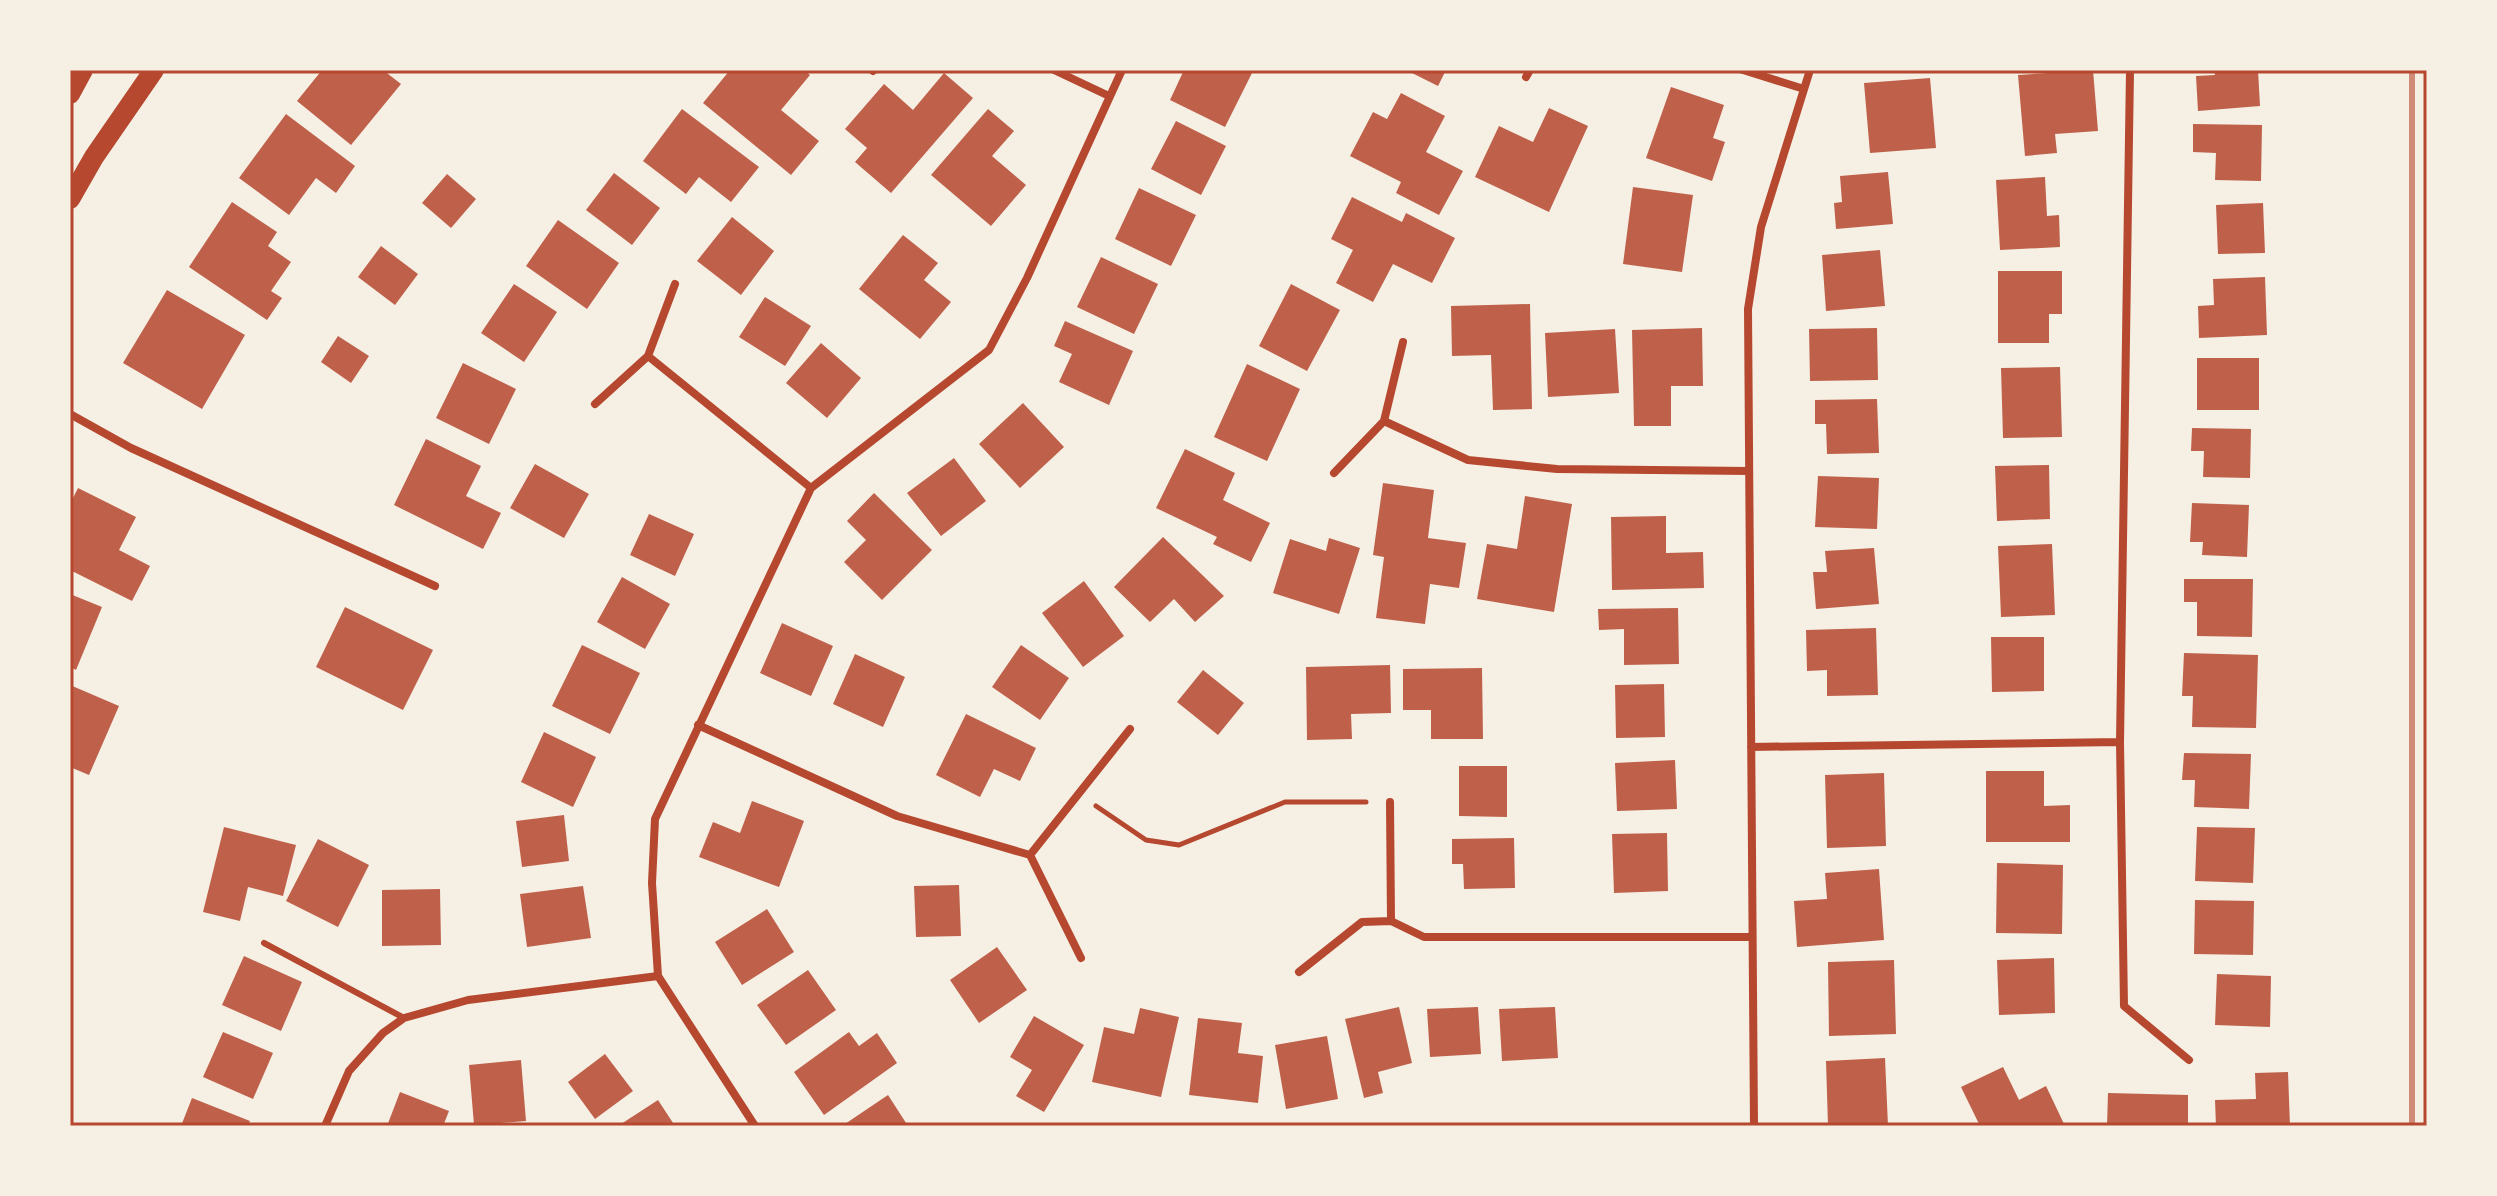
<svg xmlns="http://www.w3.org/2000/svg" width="2497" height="1196" font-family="'Titillium Web',sans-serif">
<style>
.building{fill:#bf614a}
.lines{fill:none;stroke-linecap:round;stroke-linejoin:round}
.path{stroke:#b5482f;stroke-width:5}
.service{stroke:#b5482f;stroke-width:6}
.minor{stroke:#b5482f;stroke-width:8}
.primary{stroke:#b5482f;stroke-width:20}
.rail{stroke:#cf8b77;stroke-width:6}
.neatline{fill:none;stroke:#b5482f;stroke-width:3}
</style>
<rect width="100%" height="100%" fill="#f6efe4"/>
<path class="building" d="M322,70H383L401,84L351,145L297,101Z
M730,70H804L810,75L781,110L819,141L791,175L703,103Z
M1184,70L1253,71L1225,127L1170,100Z
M1406,70H1446L1438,86Z
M2093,70L2098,131L2055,134L2057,153L2025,156L2018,75Z
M2214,70H2258L2260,106L2198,111L2196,76L2215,75Z
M944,73L973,98L891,193L855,162L867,148L845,129L884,84L913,110Z
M1930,78L1936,148L1870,153L1864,83Z
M1671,87L1724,105L1713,138L1725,142L1712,181L1646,158Z
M1401,93L1445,116L1426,152L1463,171L1439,215L1396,193L1401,182L1350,156L1373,112L1387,119Z
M1549,108L1588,126L1549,212L1475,177L1499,126L1533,142Z
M682,109L759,167L731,202L699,177L686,194L643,161Z
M988,109L1014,131L992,156L1026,185L991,226L931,175Z
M286,114L355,166L336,193L316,178L289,215L239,178Z
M1176,121L1226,146L1201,195L1151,169Z
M2193,124L2262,125L2261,181L2215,180L2216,153L2193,152Z
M1888,172L1893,224L1836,229L1834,203L1842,202L1840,176Z
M614,173L660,208L632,245L586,210Z
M447,174L476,199L451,228L422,203Z
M2045,177L2047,216L2059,215L2060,247L2000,250L1996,180Z
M1633,187L1693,195L1682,272L1623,264Z
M1139,188L1196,215L1171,266L1115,239Z
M1352,197L1402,222L1406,213L1455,238L1432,283L1393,264L1373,302L1336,283L1353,250L1331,239Z
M232,202L277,232L268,246L291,262L271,291L282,298L267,320L189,267Z
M2263,203L2265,253L2218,254L2216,205Z
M732,217L774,251L741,295L697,261Z
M558,220L619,263L587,309L526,266Z
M903,235L938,263L924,280L951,302L920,339L859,289Z
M381,246L418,274L395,305L358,277Z
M1880,250L1885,306L1826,311L1822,255Z
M1101,257L1158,284L1134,334L1077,307Z
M1998,271H2062V314H2049V343H1998Z
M2265,277L2267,335L2199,338L2198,306L2214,305L2213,279Z
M514,284L557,312L524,362L481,333Z
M1291,284L1340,310L1307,371L1259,346Z
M167,290L245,335L202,409L123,363Z
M765,297L811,326L785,366L739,337Z
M1530,304L1532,409L1493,410L1491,355L1452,356L1451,306Z
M1065,321L1133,351L1109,405L1059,382L1072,354L1054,346Z
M1702,328L1703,386H1671V426H1634L1632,330Z
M1877,328L1878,380L1810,381L1809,329Z
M1615,329L1619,393L1548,397L1545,333Z
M338,336L369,356L351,383L321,362Z
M821,343L861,378L827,418L786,383Z
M2197,358H2259V410H2197Z
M463,363L516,389L489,444L436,418Z
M1247,364L1300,389L1267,461L1214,437Z
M2060,367L2062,437L2003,438L2001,368Z
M1877,399L1879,453L1827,454L1826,424H1815V400Z
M1023,403L1064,447L1020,488L979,444Z
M2192,428L2251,429L2250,478L2203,477L2204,451H2191Z
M426,439L481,466L466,496L501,513L483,549L394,505Z
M1185,449L1235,473L1223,500L1270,523L1251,562L1213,544L1217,537L1156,508Z
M954,458L986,501L941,536L907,493Z
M535,464L589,494L564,538L510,508Z
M2049,465L2050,519L1997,521L1995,466Z
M1818,476L1879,478L1877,529L1815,527Z
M1383,483L1434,490L1428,538L1466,543L1459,588L1430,584L1425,624L1376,618L1384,557L1373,555Z
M78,488L136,517L119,550L150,566L132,601L70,570V504Z
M874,493L932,550L882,600L844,562L866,540L847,521Z
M1525,496L1572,504L1554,612L1477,599L1487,544L1517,549Z
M2192,503L2249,505L2247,557L2202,555L2203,542H2190Z
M649,514L694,534L675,576L630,555Z
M1666,516V553L1703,552L1704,588L1612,590L1611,517Z
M1163,537L1224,596L1195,622L1174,599L1150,622L1114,587Z
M1329,538L1360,548L1339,614L1273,593L1290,539L1326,551Z
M2052,544L2055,615L2001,617L1998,546Z
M1874,548L1879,604L1816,609L1813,572H1827L1825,551Z
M622,577L670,604L645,649L597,622Z
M2184,579H2253L2252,637L2197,636V602H2184Z
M1084,581L1124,636L1083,667L1042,613Z
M70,594L102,607L76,670L70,667Z
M345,607L433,650L403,710L316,667Z
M1678,608L1679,664L1624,665V629L1599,630L1598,609Z
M782,623L833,646L811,696L760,673Z
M1876,628L1878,695L1827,696V670L1807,671L1806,630Z
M1991,637H2044V691L1992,692Z
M582,645L640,673L610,734L552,706Z
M1021,645L1069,678L1040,720L992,687Z
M2184,653L2258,655L2256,728L2192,727L2193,696H2182Z
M855,654L905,677L883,727L833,704Z
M1390,665L1391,713L1351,714L1352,739L1307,740L1306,667Z
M1482,668L1483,739H1431V710H1403V669Z
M1203,670L1244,703L1218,735L1177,702Z
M1664,684L1665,737L1616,738L1615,685Z
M70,685L119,706L89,775L70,767Z
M966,714L1036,748L1020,781L994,769L980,797L936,775Z
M544,732L596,757L573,807L521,782Z
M2184,753L2251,754L2249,809L2194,807L2195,780H2182Z
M1675,760L1677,809L1617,811L1615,763Z
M1459,766H1507V817L1459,816Z
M1986,771H2044V806L2070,805V842H1986Z
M1884,773L1886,846L1827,848L1825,775Z
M752,801L804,821L779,887L699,857L713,822L740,833Z
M564,815L569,861L522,867L516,821Z
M224,827L296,845L283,896L248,887L240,921L203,912Z
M2197,827L2255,828L2253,883L2195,881Z
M1667,833L1668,891L1614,893L1612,834Z
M1514,838L1515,888L1464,889L1463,864H1452V839Z
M318,839L369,865L338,927L286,901Z
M1997,863L2063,865L2062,934L1996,933Z
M1879,869L1884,940L1797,947L1794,901L1827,899L1825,873Z
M959,885L961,936L916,937L914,886Z
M583,886L591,938L527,947L520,894Z
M440,889L441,945L382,946V890Z
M2195,900L2254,901L2253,955L2194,954Z
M767,909L794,952L742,985L715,942Z
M997,947L1027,990L979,1023L950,980Z
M244,956L302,982L281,1031L222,1005Z
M2054,958L2055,1013L1999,1015L1997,960Z
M1894,960L1896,1034L1829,1036L1828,962Z
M808,970L836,1010L786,1045L757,1005Z
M2217,974L2271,976L2270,1027L2215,1025Z
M1399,1007L1412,1063L1378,1072L1383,1093L1364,1098L1345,1019Z
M1478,1007L1481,1054L1430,1057L1427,1009Z
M1555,1007L1558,1058L1502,1061L1499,1009Z
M1140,1008L1179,1017L1161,1097L1092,1082L1104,1027L1134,1034Z
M1034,1016L1084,1045L1044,1112L1016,1096L1032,1070L1010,1057Z
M1198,1018L1242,1023L1238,1053L1263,1056L1258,1103L1189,1095Z
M223,1032L273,1053L253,1099L203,1077Z
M849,1032L859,1046L877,1033L897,1063L824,1115L794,1072Z
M1327,1036L1338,1099L1286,1109L1275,1045Z
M605,1054L633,1091L595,1119L568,1082Z
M1885,1058L1888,1126H1828L1826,1061Z
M521,1060L526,1121L474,1125L469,1065Z
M2003,1067L2019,1100L2046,1086L2065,1126H1980L1961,1087Z
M2288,1072L2290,1126H2216L2215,1100L2256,1099L2255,1073Z
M400,1092L449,1111L443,1126H387Z
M2108,1093L2188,1095V1126H2107Z
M888,1095L908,1126H842Z
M192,1098L250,1121L248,1126H181Z
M658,1100L675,1126H618Z"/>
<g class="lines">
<path class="path" d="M1096,806L1146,840L1179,845L1285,802H1366"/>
<path class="service" d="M264,943L404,1018"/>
<path class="minor" d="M1054,70L1109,96
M1743,70L1804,89
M2130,70L2120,742L2124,1006L2189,1060
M873,71L874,70
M1526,77L1530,70
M675,284L648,356L811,488
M595,404L648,356
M70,414L131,448L435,586
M1384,421L1468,460L1557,469L1749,471
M1334,473L1384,421L1403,342
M698,725L897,816L1030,855
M1751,747L2120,742
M1390,802L1391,921L1424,937H1752
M1081,958L1030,855L1130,729
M1299,972L1362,922L1391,921
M325,1126L349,1071L383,1033L404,1018L468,1000L658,976
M755,1126L658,976L652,883L655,819L811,488L989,350L1027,278L1122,70
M1754,1126L1748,309L1761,227L1810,70"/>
<path class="primary" d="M70,94L83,70
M70,199L94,157L154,70"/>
<path class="rail" d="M2412,70V1126"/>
</g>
<rect width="2497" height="1196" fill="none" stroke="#f6efe4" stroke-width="144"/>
<rect x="72" y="72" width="2353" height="1052" class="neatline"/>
</svg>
